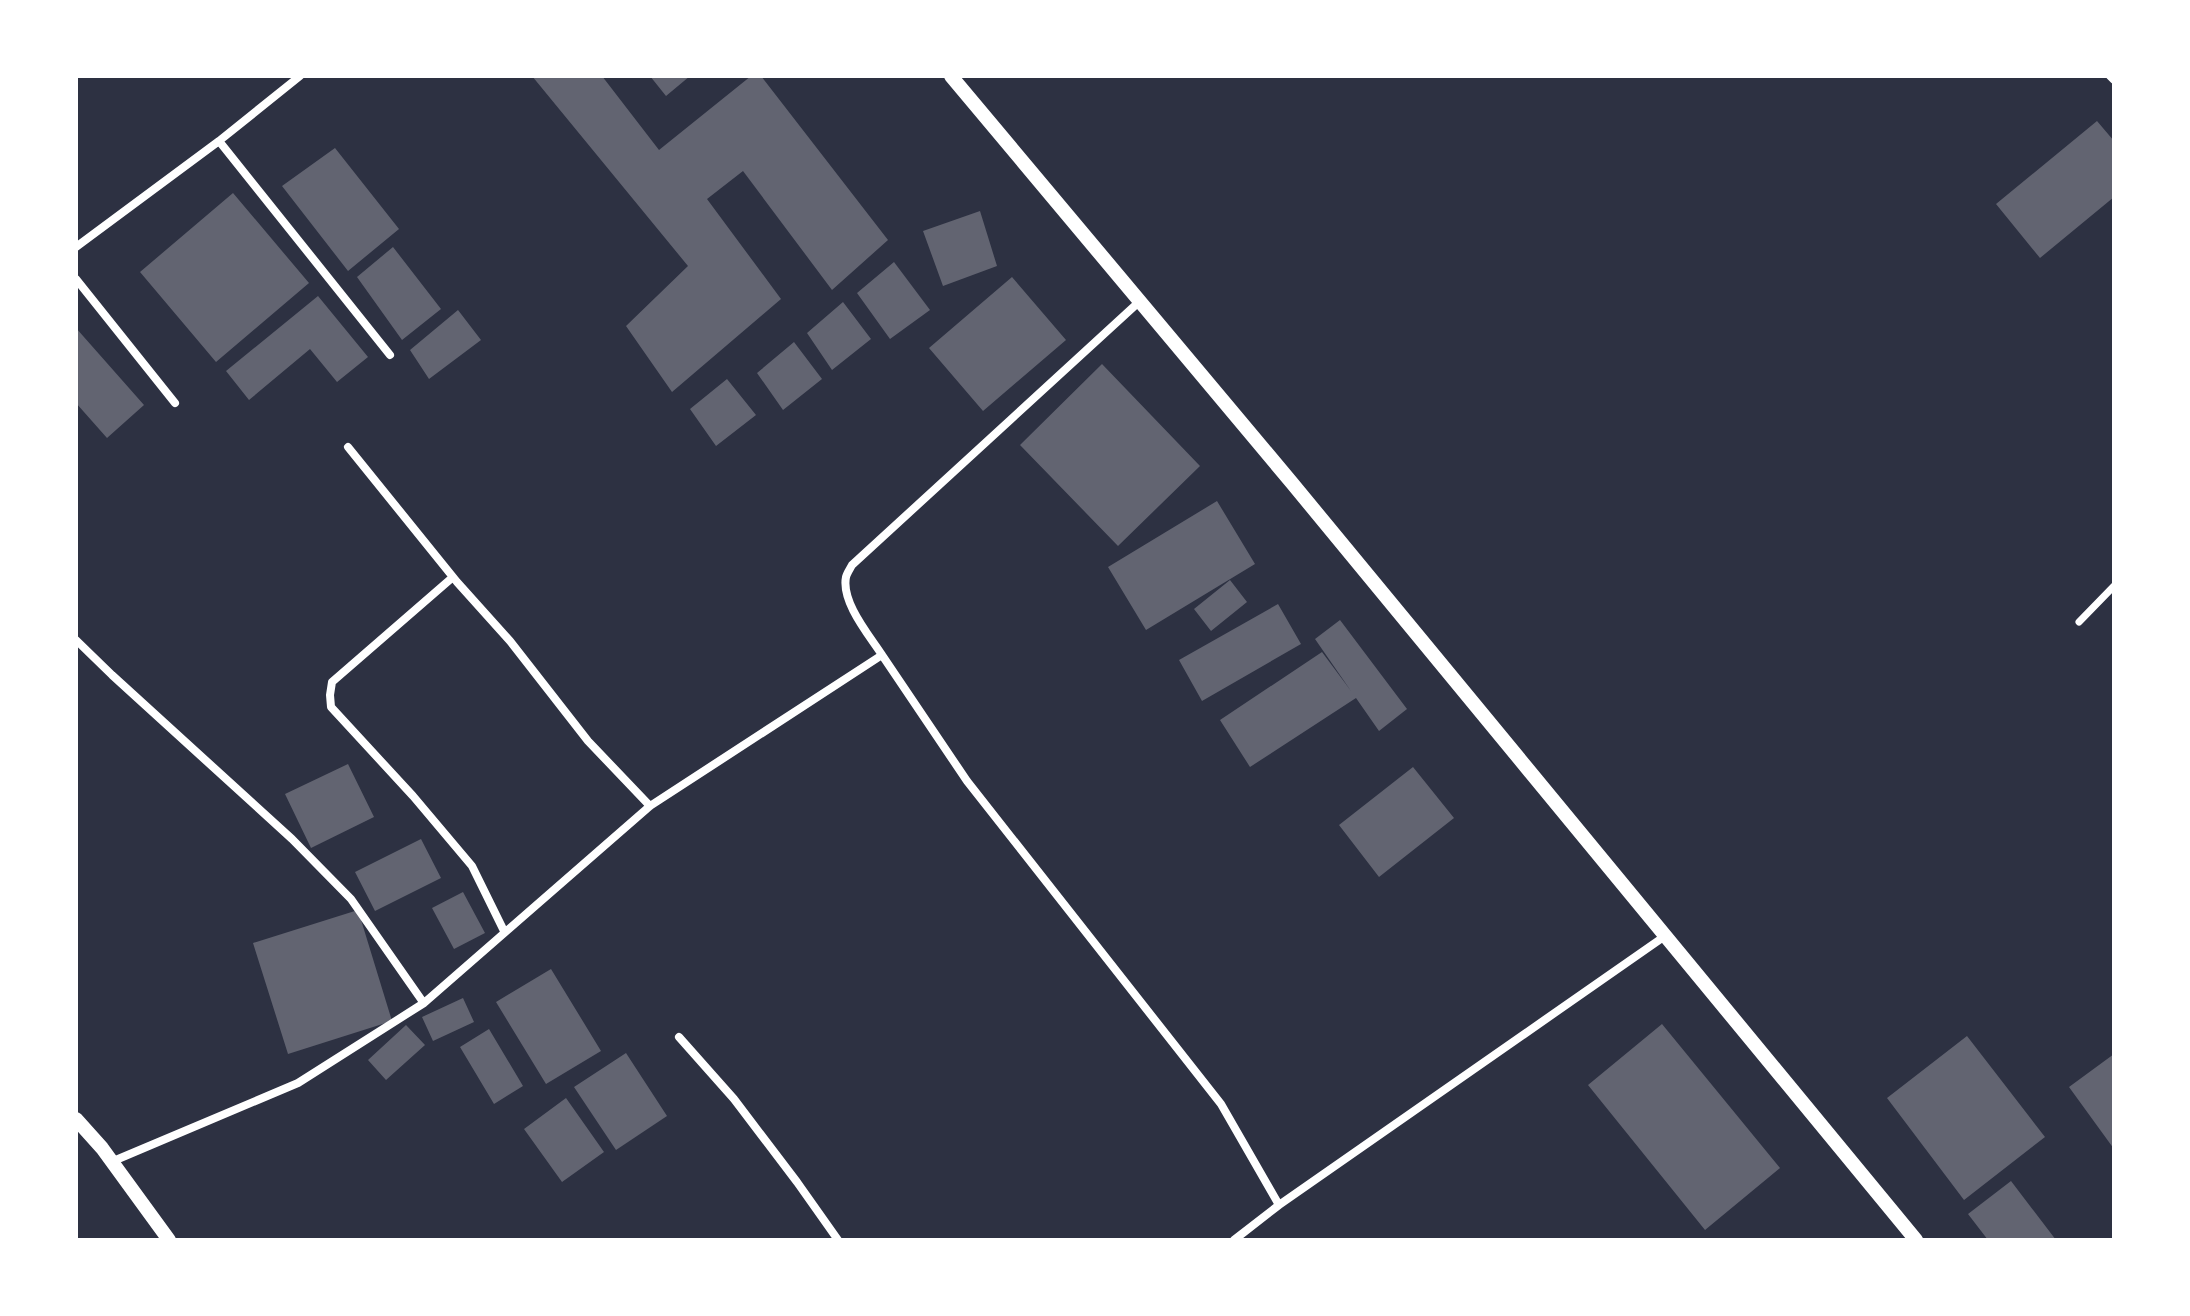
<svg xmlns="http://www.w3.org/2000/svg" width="2190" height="1316" font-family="'Source Serif 4',serif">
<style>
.building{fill:#626471}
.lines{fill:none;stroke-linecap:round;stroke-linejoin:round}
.pedestrian{stroke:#fff;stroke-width:7}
.minor{stroke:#fff;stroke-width:8}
.tertiary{stroke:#fff;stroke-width:14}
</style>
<rect width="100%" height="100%" fill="#2d3142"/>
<path class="building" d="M532,76H602L659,150L751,76H761L888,240L832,290L743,171L707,199L781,299L672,392L626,326L688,266Z
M650,76H690L666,96Z
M2097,121L2114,141V197L2040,258L1996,204Z
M335,148L399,229L348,271L282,186Z
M233,193L309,283L216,362L140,272Z
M980,211L997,266L943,286L923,231Z
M393,247L441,309L402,340L357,277Z
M894,262L930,310L890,339L857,293Z
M1012,277L1066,340L983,411L929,348Z
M318,296L368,357L337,382L310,349L249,400L226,371Z
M843,302L871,339L832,370L807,333Z
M458,310L481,340L429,379L410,350Z
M76,328L144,405L107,438L76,403Z
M794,342L822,379L783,410L757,373Z
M1102,364L1200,466L1118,546L1020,445Z
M727,379L756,415L716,446L690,409Z
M1217,501L1255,564L1146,630L1108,567Z
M1230,580L1247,602L1211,631L1194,609Z
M1278,604L1301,644L1202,701L1179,660Z
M1340,620L1407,709L1379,731L1356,698L1250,767L1220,720L1322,652L1351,691L1315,639Z
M348,764L374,817L311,848L285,794Z
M1413,767L1454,818L1379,877L1339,825Z
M421,839L441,878L375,911L355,872Z
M463,892L485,933L454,949L432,908Z
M358,910L392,1021L288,1054L253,943Z
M551,969L601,1051L546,1084L496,1002Z
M463,998L474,1022L433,1041L422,1017Z
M1662,1024L1780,1168L1705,1230L1588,1085Z
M406,1025L425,1045L386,1080L368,1060Z
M489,1029L523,1086L494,1104L460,1047Z
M1967,1036L2045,1137L1964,1200L1887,1098Z
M626,1053L667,1116L616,1150L574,1087Z
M2114,1054V1149L2069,1087Z
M566,1098L604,1152L562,1182L524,1129Z
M2011,1181L2056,1240H1988L1968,1214Z"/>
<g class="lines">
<path class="pedestrian" d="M2079,622L2114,586"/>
<path class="minor" d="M2110,76L2114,80
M219,141L390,355
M76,247L219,141L300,76
M76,279L175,403
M348,447L457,582L510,641L588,741L650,806
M453,577L332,682L330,695L331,707L413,796L472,866L504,931
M76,640L112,675L292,839L351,899L423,1002
M882,655L967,781L1221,1104L1279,1205
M679,1037L734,1099L797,1182L838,1240
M111,1162L298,1083L424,1003L650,806L882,655C869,635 841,602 846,577C847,573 850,569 852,565L1140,301
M1234,1240L1279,1205L1665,936"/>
<path class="tertiary" d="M951,76L1292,483L1916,1240
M76,1119L102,1148L169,1240"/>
</g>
<rect width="2190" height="1316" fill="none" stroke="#ffffff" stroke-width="156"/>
</svg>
